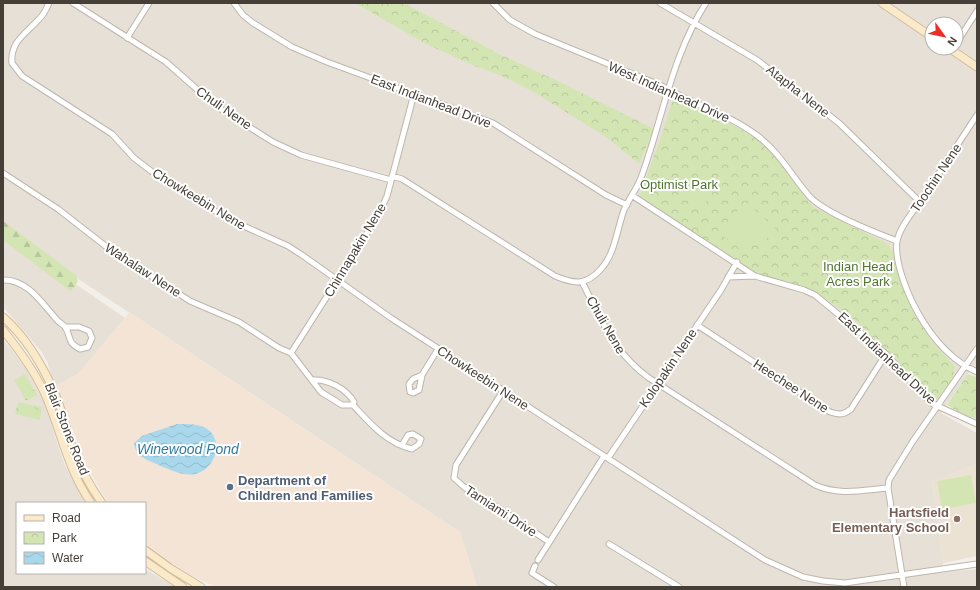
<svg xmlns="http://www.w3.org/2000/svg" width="980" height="590" font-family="Helvetica,sans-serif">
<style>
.residential{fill:#e7e0d7;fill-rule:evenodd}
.commercial{fill:#f4e4d5}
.education{fill:#ece2d3}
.forest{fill:url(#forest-firs)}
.park{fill:url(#park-crowns)}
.garden{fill:#d4e5b4}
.water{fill:url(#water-waves)}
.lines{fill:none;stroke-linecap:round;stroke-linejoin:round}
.minor-casing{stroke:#beb6ac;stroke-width:7}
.secondary-casing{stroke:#d0bc9b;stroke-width:9}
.minor{stroke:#fff;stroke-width:5}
.secondary{stroke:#fbeaca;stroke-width:7}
.service-dot{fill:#5c6f8a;stroke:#fff;stroke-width:1.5}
.education-dot{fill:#8d6e63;stroke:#fff;stroke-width:1.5}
.labels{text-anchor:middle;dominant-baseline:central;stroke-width:4;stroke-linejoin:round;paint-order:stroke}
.street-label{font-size:13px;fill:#463f37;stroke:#fff}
.park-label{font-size:13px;fill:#50752e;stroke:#fff}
.service-label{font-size:13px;font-weight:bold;fill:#4e5e75;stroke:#fff;text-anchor:start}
.education-label{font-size:13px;font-weight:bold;fill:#785e54;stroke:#fff;text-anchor:end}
.water-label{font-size:14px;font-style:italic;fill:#327b9d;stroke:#fff}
</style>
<defs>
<pattern id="forest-firs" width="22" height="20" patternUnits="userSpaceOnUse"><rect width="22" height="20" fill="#d4e5b4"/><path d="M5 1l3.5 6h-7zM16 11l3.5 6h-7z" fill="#b7c69b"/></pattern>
<pattern id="park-crowns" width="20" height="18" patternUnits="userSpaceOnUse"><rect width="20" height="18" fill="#d4e5b4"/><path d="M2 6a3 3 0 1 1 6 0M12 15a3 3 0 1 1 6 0" fill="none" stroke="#b7c69b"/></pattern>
<pattern id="water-waves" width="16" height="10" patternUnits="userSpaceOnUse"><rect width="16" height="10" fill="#a9d8ec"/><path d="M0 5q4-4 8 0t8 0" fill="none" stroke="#93bacb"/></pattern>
</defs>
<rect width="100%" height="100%" fill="#f3efe9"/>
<path class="residential" d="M3,3H977V368L973,367L941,413L977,433V464L932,482L943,563V572L977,569V587H477L460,532L3,229ZM932,24H956V48H932Z
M3,234L125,318L78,374L54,387L47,361L40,350L3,307Z
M3,339L26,369L34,383L44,403L65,466L85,503H17V573H145V569L176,587H3Z"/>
<path class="commercial" d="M130,312L460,532L477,587H216L190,575L152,551L145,544V503H108L86,465L64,406L54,387L78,374Z"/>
<path class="education" d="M977,464V556L943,563L932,482Z"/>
<path class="forest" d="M3,221L76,275L78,281L74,288L70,291L3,240Z"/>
<path class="park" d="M355,3H404L497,53L560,82L654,129L639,164L606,137L537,94L500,75L475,66L426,44Z
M674,95L712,113L754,137L767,147L813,207L888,244L895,256L903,287L915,316L933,343L955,367L953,377L938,399L933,400L886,350L852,318L835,305L816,293L759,275L639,197L663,131Z
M25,374L37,395L26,401L14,380Z
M968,374L977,377V419L964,415L947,405Z
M18,402L42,407L40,420L15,414Z"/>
<path class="garden" d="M692,184L710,195L703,207L684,196Z
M745,201L776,229C761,251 739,247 719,234Z
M26,377L34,392L25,397L16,382Z
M22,405L38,409L36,416L20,413Z
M971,475L976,503L942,509L937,481Z"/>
<path class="water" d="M177,424C189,424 206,423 213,435C222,450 211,471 195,474C183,477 166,468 154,463C145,459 135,455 134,443L142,436L153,432Z"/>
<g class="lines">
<g class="minor-casing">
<path id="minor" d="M49,3C46,9 44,15 39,19C27,33 10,41 12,63L22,76L112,134L134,158L151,171L228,219L288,246L302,255L391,318L765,560L803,577L823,581L845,583L977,564
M73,3L166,62L216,106L273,142L301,155L391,180
M234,3L243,15L253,23L292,47L327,62L493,123L606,195L627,205
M493,3L510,20L535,34L662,86C693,105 730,114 759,137C780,153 793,178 810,197C827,214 874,232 897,241
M660,3L757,60L810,100L840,124L920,202
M127,38L149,3
M956,44L977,11
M977,115C958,144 939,173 920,202C912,213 900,227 897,241C894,262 908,295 918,313C932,338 950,360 977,372
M3,173L58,209L108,248L190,301L239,322L279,348L291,353L321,392L342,405H353
M392,176L402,179L555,276C574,284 586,286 601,269C615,254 617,229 624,210C629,198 638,188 642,175C663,117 672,55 706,3
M633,196L755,276L804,290L815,295L886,354L931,403L977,424
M728,277L755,276
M3,280C28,279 43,305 58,321C60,323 64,325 65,327C72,337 66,342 80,349L88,347L92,338L89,331L79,327H65
M582,282C602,320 613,352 649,378L815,485C839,496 863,490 888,488
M697,325L830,412C839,415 844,415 851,409L886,354
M291,353L378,216L387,196L414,94
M422,375L419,390L413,393L410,392L409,384L413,379Z
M422,375L438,349
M313,380C327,379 346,388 354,402L353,405C370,423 386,443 412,449L419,444L421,439L413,434L408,435L402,445
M503,391L456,465L454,478L464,487L503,511L549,542
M608,458L721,290L737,262
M609,544L679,587
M538,560L604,456
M535,566L532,573L554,587
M904,587L888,488L889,480L913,441L977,349"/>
</g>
<g class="secondary-casing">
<path id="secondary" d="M882,3L932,37
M949,48L977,67
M3,317C26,337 44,368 56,396C63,413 67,431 73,449C80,468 90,486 102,503
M3,330C20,351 37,374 47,399C62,435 68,470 91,503
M145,550L170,568L201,587
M145,561L183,587"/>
</g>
<use href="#minor" class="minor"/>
<use href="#secondary" class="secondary"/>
</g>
<circle class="service-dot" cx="230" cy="487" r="4"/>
<circle class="education-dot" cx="957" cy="519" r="4"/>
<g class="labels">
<g class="street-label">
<text transform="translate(798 91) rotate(38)">Atapha Nene</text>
<text transform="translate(669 92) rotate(24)">West Indianhead Drive</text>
<text transform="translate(431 101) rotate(21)">East Indianhead Drive</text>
<text transform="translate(224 108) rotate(35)">Chuli Nene</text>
<text transform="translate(936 178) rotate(-56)">Toochin Nene</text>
<text transform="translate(199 199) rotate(31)">Chowkeebin Nene</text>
<text transform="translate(355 250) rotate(-59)">Chinnapakin Nene</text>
<text transform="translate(143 270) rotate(33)">Wahalaw Nene</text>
<text transform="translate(606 325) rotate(60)">Chuli Nene</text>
<text transform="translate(887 358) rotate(43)">East Indianhead Drive</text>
<text transform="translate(668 368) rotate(-56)">Kolopakin Nene</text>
<text transform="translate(483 378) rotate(33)">Chowkeebin Nene</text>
<text transform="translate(791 386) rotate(33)">Heechee Nene</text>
<text transform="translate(67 429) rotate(68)">Blair Stone Road</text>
<text transform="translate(501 511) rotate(33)">Tamiami Drive</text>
</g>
<g class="park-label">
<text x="679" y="184">Optimist Park</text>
<text x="858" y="266">Indian Head<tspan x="858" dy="15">Acres Park</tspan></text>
</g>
<g class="service-label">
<text x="238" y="480">Department of<tspan x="238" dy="15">Children and Families</tspan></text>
</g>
<g class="education-label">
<text x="949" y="512">Hartsfield<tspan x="949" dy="15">Elementary School</tspan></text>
</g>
<g class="water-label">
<text x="188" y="449">Winewood Pond</text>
</g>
</g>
<rect width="980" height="590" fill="none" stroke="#463f37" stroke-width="8"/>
<rect x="16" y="502" width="130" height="72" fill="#ffffff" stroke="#b5b2af"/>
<rect x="24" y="515" width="20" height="6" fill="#fbeaca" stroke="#b5b2af"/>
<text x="52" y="522" font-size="12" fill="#463f37">Road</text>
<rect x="24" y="532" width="20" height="12" fill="url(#park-crowns)" stroke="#b5b2af"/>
<text x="52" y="542" font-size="12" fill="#463f37">Park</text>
<rect x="24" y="552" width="20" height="12" fill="url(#water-waves)" stroke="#b5b2af"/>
<text x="52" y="562" font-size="12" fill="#463f37">Water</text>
<g transform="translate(944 36) rotate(123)"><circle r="19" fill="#ffffff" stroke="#b5b2af"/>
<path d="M0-3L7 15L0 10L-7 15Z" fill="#ed2e26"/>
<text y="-6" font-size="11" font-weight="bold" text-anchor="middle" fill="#463f37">N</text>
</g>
</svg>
